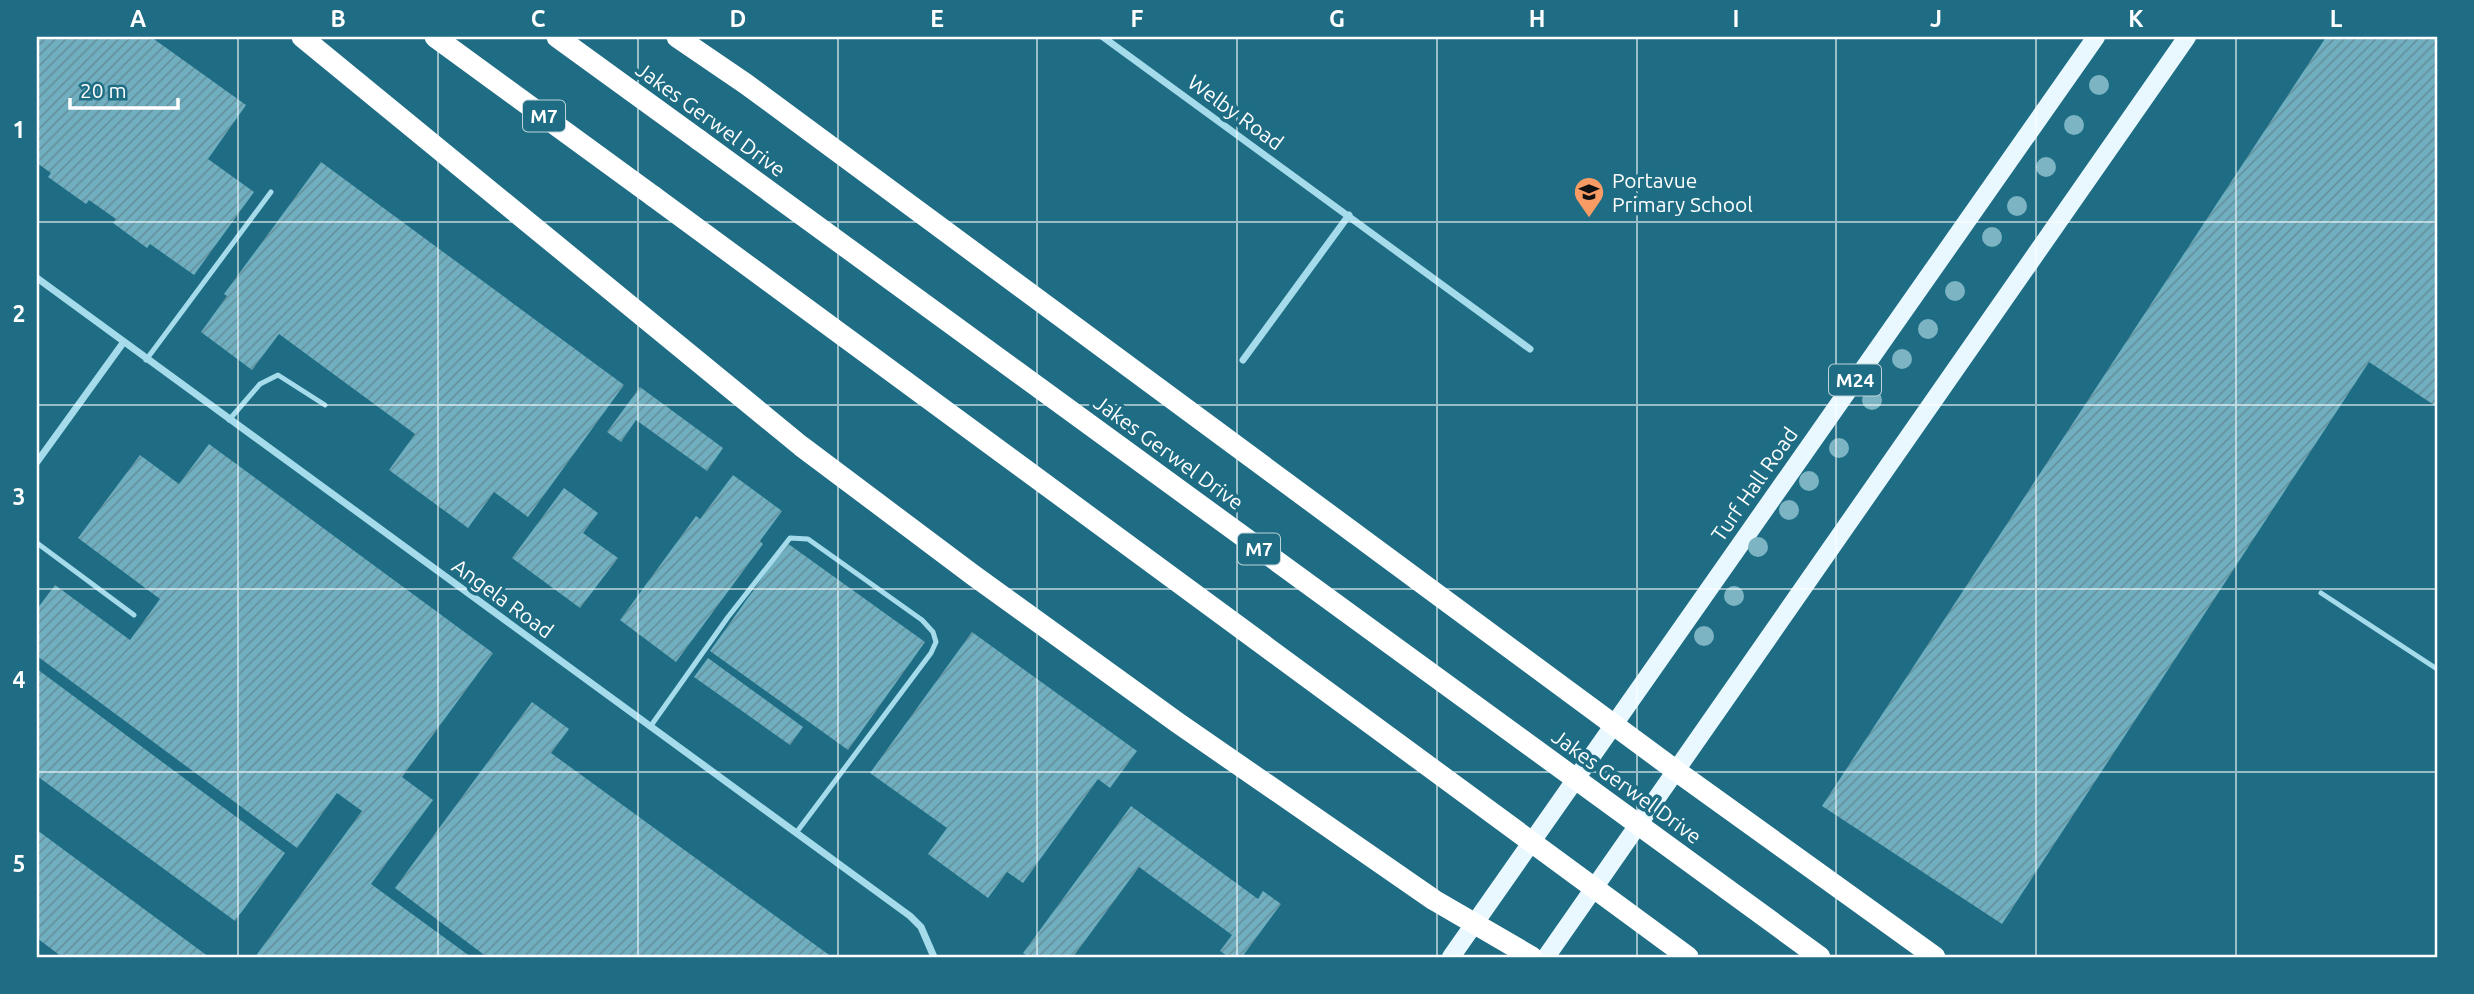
<svg xmlns="http://www.w3.org/2000/svg" width="2474" height="994" font-family="Ubuntu,sans-serif">
<style>
.building{fill:url(#building-hatch)}
.lines{fill:none;stroke-linecap:round;stroke-linejoin:round}
.lane{stroke:#a5dbea;stroke-width:5}
.street{stroke:#a5dbea;stroke-width:7}
.primary{stroke:#e9f8fe;stroke-width:18}
.highway{stroke:#fff;stroke-width:21}
.highway-bridge{stroke:#fff;stroke-width:21}
.tree{fill:#7cb4c3}
.grid{fill:none;stroke:#fff;stroke-width:2;stroke-opacity:0.55}
.labels{text-anchor:middle;dominant-baseline:central;stroke-width:7;stroke-linejoin:round;paint-order:stroke}
.shield{fill:#1e6d84;stroke:#bcd3da;stroke-width:2}
.shield-label{font-size:19px;font-weight:bold;fill:#fff}
.street-label{font-size:21px;fill:#fff;stroke:#1e6d84}
.poi-label{font-size:21px;fill:#fff;stroke:#1e6d84;text-anchor:start}
.neatline{fill:none;stroke:#fff;stroke-width:2.5}
.grid-label{font-size:23px;text-anchor:middle;font-weight:bold;fill:#fff}
</style>
<defs>
<pattern id="building-hatch" width="6" height="6" patternUnits="userSpaceOnUse" patternTransform="scale(1.75)"><rect width="6" height="6" fill="#70afc0"/><path d="M-1 1l2-2M0 6l6-6M5 7l2-2" fill="none" stroke="#65919d"/></pattern>
</defs>
<rect width="100%" height="100%" fill="#1e6d84"/>
<path class="building" d="M37,37H151L246,105L208,159L254,192L194,275L150,244L147,248L113,223L116,219L89,200L86,204L48,177L51,173L37,163Z
M2326,37H2437V407L2369,362L2002,924L1822,806Z
M321,162L624,385L528,517L494,492L468,528L389,470L415,434L279,334L252,370L201,332L227,296L224,294Z
M640,387L723,448L707,471L636,420L621,442L607,432Z
M209,444L493,653L402,777L433,800L371,884L471,957L379,955L377,957H255L362,811L337,793L297,848L37,656V609L55,585L130,640L160,599L78,538L140,455L179,484Z
M733,475L782,511L760,541L763,544L676,662L620,620L696,516L700,519Z
M564,488L598,513L583,533L618,558L580,608L512,558Z
M787,543L925,642L848,750L710,651Z
M972,632L1137,751L1110,788L1098,779L1023,883L1007,872L988,898L928,854L947,828L870,773Z
M708,658L803,727L790,745L694,677Z
M37,669L285,853L235,921L37,776Z
M532,702L569,729L551,753L832,957H487L395,888Z
M1131,806L1258,899L1263,891L1281,904L1242,957H1229L1220,951L1232,935L1139,867L1073,957H1029L1023,953Z
M37,830L209,957H62L37,938Z"/>
<g class="lines">
<path class="lane" d="M146,360L271,192
M229,420L260,384L278,375L325,405
M37,543L134,615
M2321,593L2437,669
M650,727L728,617L790,538L808,539L922,620L933,632L936,642L931,653L796,833"/>
<path class="street" d="M1103,37L1530,349
M37,278L910,916L921,927L934,957
M1243,360L1349,215
M37,462L123,343"/>
<path class="primary" d="M1451,957L2096,37
M1546,957L2187,37"/>
<path class="highway" d="M302,37L801,446L973,575L1178,723L1434,900L1532,957
M435,37L653,196
M557,37L699,140
M677,37L746,84L1675,770L1935,957"/>
<path class="highway-bridge" d="M699,140L1820,957
M653,196L1688,957"/>
</g>
<g class="tree">
<circle cx="2099" cy="85" r="10"/>
<circle cx="2074" cy="125" r="10"/>
<circle cx="2046" cy="167" r="10"/>
<circle cx="2017" cy="206" r="10"/>
<circle cx="1992" cy="237" r="10"/>
<circle cx="1955" cy="291" r="10"/>
<circle cx="1928" cy="329" r="10"/>
<circle cx="1902" cy="359" r="10"/>
<circle cx="1872" cy="400" r="10"/>
<circle cx="1839" cy="448" r="10"/>
<circle cx="1809" cy="481" r="10"/>
<circle cx="1789" cy="510" r="10"/>
<circle cx="1758" cy="547" r="10"/>
<circle cx="1734" cy="596" r="10"/>
<circle cx="1704" cy="636" r="10"/>
</g>
<path class="grid" d="M238,37V957M438,37V957M638,37V957M838,37V957M1037,37V957M1237,37V957M1437,37V957M1637,37V957M1836,37V957M2036,37V957M2236,37V957M37,222H2437M37,405H2437M37,589H2437M37,772H2437"/>
<defs>
<g id="school-pin" transform="scale(1.575)"><path d="M0 17L-7.5 6A9.5 9.5 0 1 1 7.5 6Z" fill="#f99b64" stroke="#1e6d84"/><path d="M0-5L7-2L0 1L-7-2ZM-4 1L0 2.5L4 1V4Q0 6-4 4Z" fill="#111"/></g>
</defs>
<g fill-rule="evenodd">
<use href="#school-pin" x="1589" y="192"/>
</g>
<g class="labels">
<g class="shield">
<rect x="523" y="100.5" width="42" height="31" rx="5"/>
<rect x="1829" y="364.5" width="52" height="31" rx="5"/>
<rect x="1238" y="533.5" width="42" height="31" rx="5"/>
</g>
<g class="shield-label">
<text x="544" y="116">M7</text>
<text x="1855" y="380">M24</text>
<text x="1259" y="549">M7</text>
</g>
<g class="street-label">
<text transform="translate(1236 112) rotate(36)">Welby Road</text>
<text transform="translate(711 119) rotate(36)">Jakes Gerwel Drive</text>
<text transform="translate(1169 452) rotate(36)">Jakes Gerwel Drive</text>
<text transform="translate(1754 484) rotate(-55)">Turf Hall Road</text>
<text transform="translate(503 598) rotate(36)">Angela Road</text>
<text transform="translate(1627 786) rotate(36)">Jakes Gerwel Drive</text>
</g>
<g class="poi-label">
<text x="1612" y="180">Portavue<tspan x="1612" dy="24">Primary School</tspan></text>
</g>
</g>
<rect width="2474" height="994" fill="none" stroke="#1e6d84" stroke-width="77"/>
<path d="M70 98v10h108v-10" fill="none" stroke="#ffffff" stroke-width="3.5"/>
<text x="80" y="98" font-size="21" fill="#ffffff" stroke="#1e6d84" stroke-width="5" paint-order="stroke">20 m</text>
<rect x="38" y="38" width="2398" height="918" class="neatline"/>
<g class="grid-label">
<text x="138" y="27">A</text>
<text x="338" y="27">B</text>
<text x="538" y="27">C</text>
<text x="738" y="27">D</text>
<text x="937" y="27">E</text>
<text x="1137" y="27">F</text>
<text x="1337" y="27">G</text>
<text x="1537" y="27">H</text>
<text x="1736" y="27">I</text>
<text x="1936" y="27">J</text>
<text x="2136" y="27">K</text>
<text x="2336" y="27">L</text>
<text x="19" y="138">1</text>
<text x="19" y="322">2</text>
<text x="19" y="505">3</text>
<text x="19" y="688">4</text>
<text x="19" y="872">5</text>
</g>
</svg>
